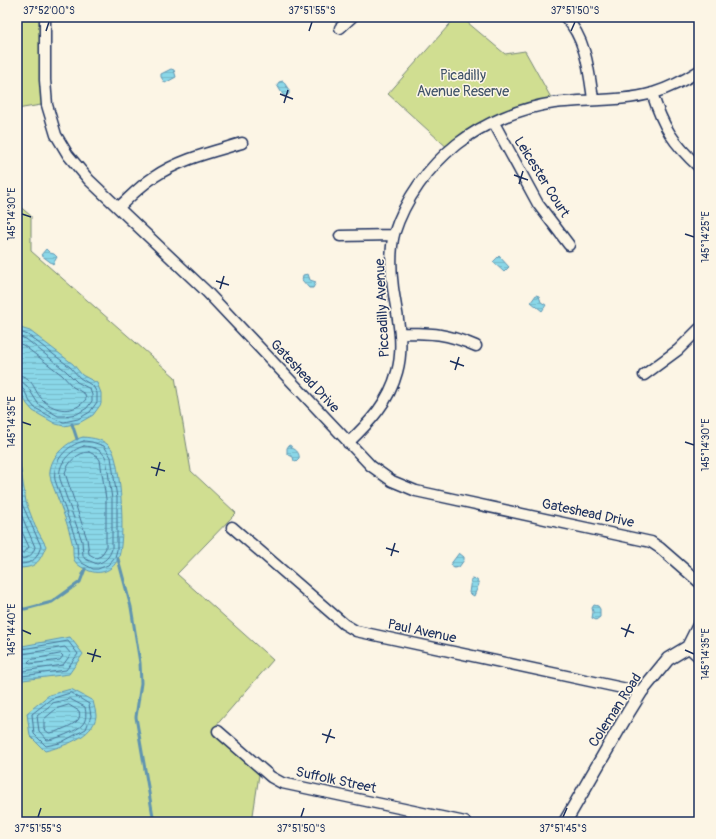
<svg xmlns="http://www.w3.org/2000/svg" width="716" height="839" font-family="Pangolin,sans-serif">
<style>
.park{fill:#d0de91;stroke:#768678}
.water{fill:url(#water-rules);stroke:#5e94b1}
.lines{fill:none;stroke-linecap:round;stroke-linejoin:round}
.shore{stroke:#477295;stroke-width:1}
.stream{stroke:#5e94b1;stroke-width:3}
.minor-casing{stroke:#1b2f5e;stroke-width:13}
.tertiary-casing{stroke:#1b2f5e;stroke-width:15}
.minor{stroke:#fcf5e5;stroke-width:10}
.tertiary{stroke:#fcf5e5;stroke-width:12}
.ticks{fill:none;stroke:#1b2f5e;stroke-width:1.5}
.labels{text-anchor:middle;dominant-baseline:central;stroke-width:3;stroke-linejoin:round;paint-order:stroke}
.park-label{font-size:14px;fill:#3f5268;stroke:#fcf5e5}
.street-label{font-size:14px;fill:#1b2f5e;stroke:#fcf5e5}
.neatline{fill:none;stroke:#1b2f5e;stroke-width:1.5}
.ticks-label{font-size:10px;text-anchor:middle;fill:#1b2f5e}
</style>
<defs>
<pattern id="water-rules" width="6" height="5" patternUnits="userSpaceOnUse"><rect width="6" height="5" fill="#8ad7e8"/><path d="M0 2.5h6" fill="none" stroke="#76b9c9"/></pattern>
</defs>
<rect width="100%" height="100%" fill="#fcf5e5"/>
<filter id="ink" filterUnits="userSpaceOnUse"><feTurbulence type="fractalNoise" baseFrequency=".025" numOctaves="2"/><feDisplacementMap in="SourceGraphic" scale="8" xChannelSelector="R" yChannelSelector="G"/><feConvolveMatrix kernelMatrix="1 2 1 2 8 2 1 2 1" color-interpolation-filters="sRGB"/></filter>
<g filter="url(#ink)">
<path class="park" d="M17,17H45L47,104L17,109Z
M456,17H461L505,54L525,51L554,103L521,111L450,150L388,94Z
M17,204L31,216V251L175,377L191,471L236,513L177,574L273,660L214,728L260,768L252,822H17Z"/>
<path class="water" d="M171,69L174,70L176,77L165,83L161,77V74Z
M283,81L289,90V94L286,96L283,95L277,85L279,82Z
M46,249L50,253L54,254L57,257L53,264L41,255Z
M499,256L509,267L504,272L493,262Z
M308,274L310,280L316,282L313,288H309L302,280L303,275Z
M536,295L539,296L541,302L546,305L542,311L531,302Z
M17,327L30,331L73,364L82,375L97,383L101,393V404L93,415L79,423L64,426L56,424L33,411L27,404L21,393L17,389Z
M83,437C93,438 104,439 111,448C121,461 126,543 118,559C112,572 98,576 85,569C81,567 76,564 74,560C72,554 74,547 72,542C67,521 59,501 51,481C51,478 49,475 50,472C51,455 68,441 83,437Z
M17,445L26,502L35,526L46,546C39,563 36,568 17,568Z
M289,445L291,446L292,448C297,450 300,454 299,459L296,462L294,461L293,457L287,454V448Z
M459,553L464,557V560L459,567L454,568L450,565Z
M471,579L477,580L479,584L474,596L469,593Z
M594,605L598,606L600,609V617L596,620L592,618L593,612L592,608Z
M70,637L83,654L69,674L23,680L17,682V647Z
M71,689L93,701C94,706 96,712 96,716C94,737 61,747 45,751L30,736L27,713L49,695Z"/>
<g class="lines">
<path class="shore" d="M17,331L28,335L70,367L80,378L93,386L97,393V402L90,412L78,419L64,422L57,420L35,408L30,402L24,390L20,387L17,386
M17,336L26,339L66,371L77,382L90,389L92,395V401L87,408L77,414L64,416H58L39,405L27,386L22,382L17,381
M17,343L23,345L62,375L73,387L85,394L86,399C75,414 55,412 43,400C33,391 34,376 17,375
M84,441L92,442L104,446L111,457L117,498V550L115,557L108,565L98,569H93L82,563L78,558L77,543L55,480C52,462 66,445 84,441Z
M84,446C94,447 101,449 106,458L112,499V549C109,558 105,561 97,564L85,559L83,556L82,541L60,479C57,464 70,450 84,446Z
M89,452L97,456L100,460L106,499V548L101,556L96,558L89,554L87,539L65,473C68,462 78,452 89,452Z
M17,473L22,504L41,546C36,561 32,564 17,564
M17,505L35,547C32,557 27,559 17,559
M17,521L29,547L24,553H17
M17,650L68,641L78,654L66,670L22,676L17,678
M61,654L63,656L60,660L30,664L28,662L30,660Z
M17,655L65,647L71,654L63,665L17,672
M71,693L89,704L91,716L86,729L60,743L46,746L34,734L32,714L51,699Z
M70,699L85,707C86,713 87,720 82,725C77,731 54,740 47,740L39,731L37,716L53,703Z
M69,705L79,711C80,714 80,717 78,720C74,725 55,733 49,733L44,729V719L56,709Z"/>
<path class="stream" d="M72,424L77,439
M118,559L131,607L140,663L141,683L136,717L154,822
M17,608L25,609L52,602L80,582L85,569"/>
<g class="minor-casing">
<path id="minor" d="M45,17V80L47,105L56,135L68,155L89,180L207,292L371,466L392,481L416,491L651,542L660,548L699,582
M565,17C586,38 589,71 593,99
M340,28L352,17
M652,93C663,127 673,143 699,167
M494,123L538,204L569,245
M119,207C130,197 140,186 154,177C180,159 212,152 242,143
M340,236L394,235
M400,333C432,333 446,333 476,346
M644,375L678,350L699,329
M348,443C370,422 389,402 397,372C405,344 397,316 393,288C391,272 390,251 394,234C405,199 428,167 457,144C484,123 520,108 554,103C586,99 621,102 653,93C669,88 685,80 699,71
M232,527L344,624L356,631L641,692
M688,647L699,657
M218,731L271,777L282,783L465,822"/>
</g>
<g class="tertiary-casing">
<path id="tertiary" d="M565,822L628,713L641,692L668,659L688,647L699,625"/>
</g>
<use href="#minor" class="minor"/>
<use href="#tertiary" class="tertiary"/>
</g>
</g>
<path class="ticks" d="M46,31L49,22M309,31L312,22M571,31L575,22M280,94L293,99M284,103L288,90M514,175L528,180M519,184L523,171M22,214L31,217M685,234L694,237M216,281L229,285M220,289L224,276M450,361L464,366M455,370L459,357M22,422L31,425M685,442L694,445M151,467L165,471M156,476L160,462M386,548L399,552M391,556L395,543M621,628L634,633M22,630L31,634M625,637L630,624M685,650L694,654M87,653L101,657M92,662L96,649M322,734L335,738M326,743L331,729M38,817L41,808M301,817L304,808M563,817L567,808"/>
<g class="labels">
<g class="park-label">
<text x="463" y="75">Picadilly<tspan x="463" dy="16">Avenue Reserve</tspan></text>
</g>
<g class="street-label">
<text transform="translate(542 177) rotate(58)">Leicester Court</text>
<text transform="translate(382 308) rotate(-93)">Piccadilly Avenue</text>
<text transform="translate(305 376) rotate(47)">Gateshead Drive</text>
<text transform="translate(588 513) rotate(12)">Gateshead Drive</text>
<text transform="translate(422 631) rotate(12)">Paul Avenue</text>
<text transform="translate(615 710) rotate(-57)">Coleman Road</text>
<text transform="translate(336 780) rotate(12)">Suffolk Street</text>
</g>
</g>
<rect width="716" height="839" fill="none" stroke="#fcf5e5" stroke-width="44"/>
<rect x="22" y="22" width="672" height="795" class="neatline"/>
<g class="ticks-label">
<text x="49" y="14">37°52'00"S</text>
<text x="312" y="14">37°51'55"S</text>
<text x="575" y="14">37°51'50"S</text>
<text transform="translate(11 214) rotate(-90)" y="4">145°14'30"E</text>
<text transform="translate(705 237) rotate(-90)" y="4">145°14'25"E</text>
<text transform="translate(11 422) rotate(-90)" y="4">145°14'35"E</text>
<text transform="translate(705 445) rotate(-90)" y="4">145°14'30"E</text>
<text transform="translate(11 630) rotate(-90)" y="4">145°14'40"E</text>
<text transform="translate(705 654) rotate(-90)" y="4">145°14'35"E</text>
<text x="38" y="832">37°51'55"S</text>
<text x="301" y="832">37°51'50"S</text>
<text x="563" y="832">37°51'45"S</text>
</g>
</svg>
